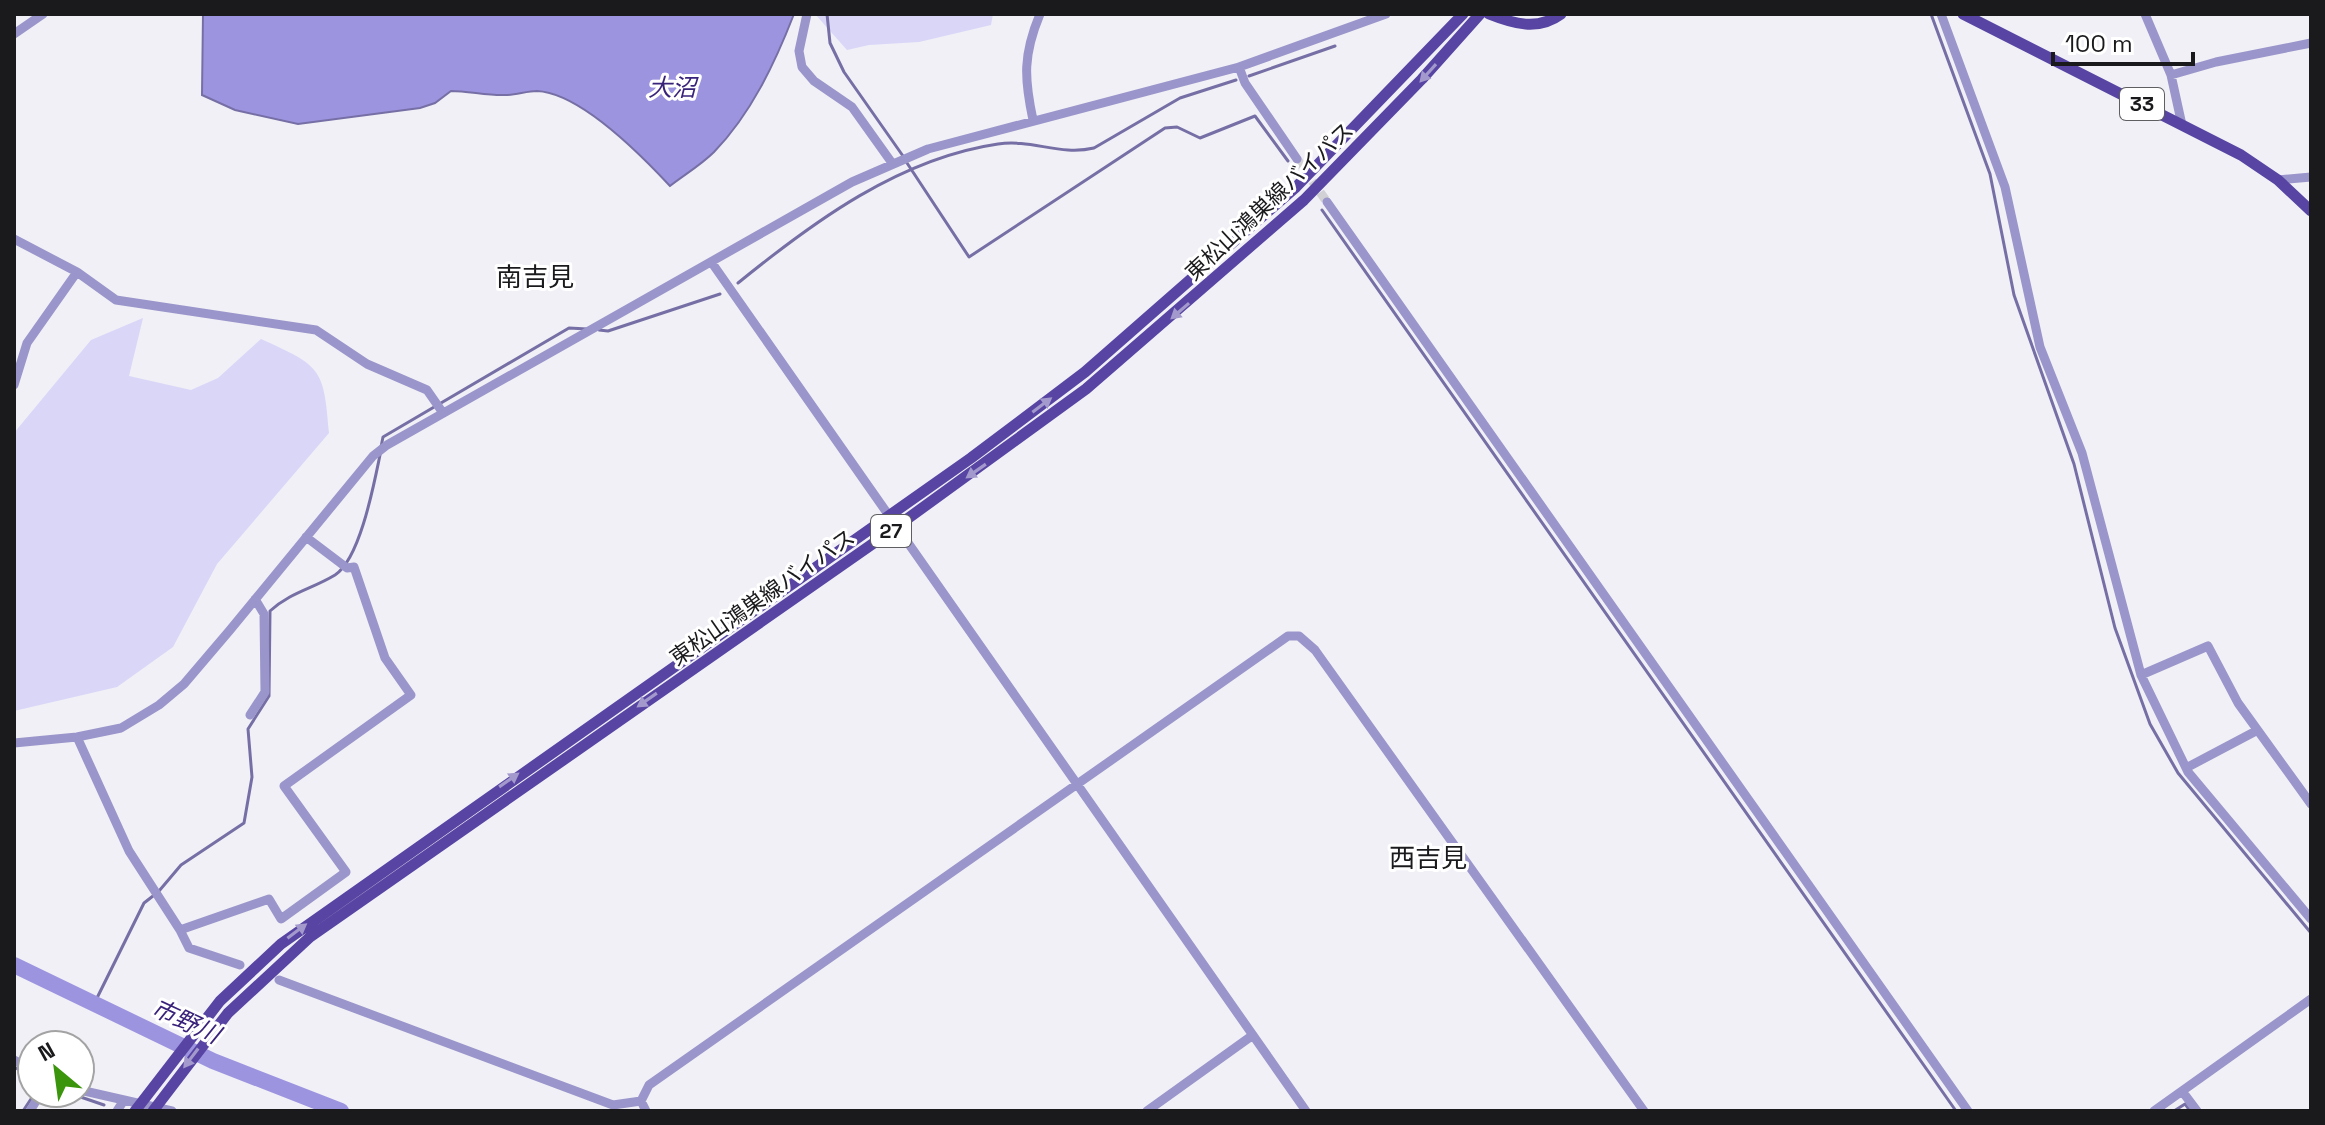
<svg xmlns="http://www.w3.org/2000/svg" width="2325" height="1125" font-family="'Space Grotesk','Noto Sans JP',sans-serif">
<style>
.green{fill:#d9d6f8}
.water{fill:#9d94e0;stroke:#766fa5;stroke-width:2}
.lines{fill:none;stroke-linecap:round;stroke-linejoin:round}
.stream{stroke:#766fa5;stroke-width:3}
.river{stroke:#9d94e0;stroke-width:16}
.minor-tunnel{stroke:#d0d0d5;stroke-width:9;stroke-dasharray:9 4.5;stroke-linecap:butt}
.minor{stroke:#9a95ca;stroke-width:9}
.major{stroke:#5845a3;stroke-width:11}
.oneway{fill:#a399cc}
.labels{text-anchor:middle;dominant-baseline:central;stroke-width:6;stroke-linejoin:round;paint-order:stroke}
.shield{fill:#fff;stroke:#5f5e60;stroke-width:2}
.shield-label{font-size:20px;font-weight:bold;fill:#1a191c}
.street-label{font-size:22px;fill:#1a191c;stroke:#fff}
.water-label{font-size:24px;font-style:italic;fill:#39227a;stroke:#fff}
.quarter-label{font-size:26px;fill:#1a191c;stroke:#fff}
</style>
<rect width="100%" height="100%" fill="#f0f0f6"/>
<path class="green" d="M815,14H993L991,25L919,42L869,45L847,50Z
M143,318L129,376L191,390L218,378L261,339C321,366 324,368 329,433L217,564L173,647L117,687L14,711V433L91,340Z"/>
<path class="water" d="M203,14H794C775,63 751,114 714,152C701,165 684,175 670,186C642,156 580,93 537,91C527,91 516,95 506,95C488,96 469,91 451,91L435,103L420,108L298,124L235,110L202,95Z"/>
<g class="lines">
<path class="stream" d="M827,14L830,43L844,72L903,156
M1931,14L1990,174L2014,295L2074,464L2115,628L2150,724L2178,773L2311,933
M1249,76L1335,46
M907,163L969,257L1165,128L1177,127L1200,138L1255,116L1288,161
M1322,210L1956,1111
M738,283C813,222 900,158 998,144C1032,139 1060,156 1094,148L1180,98L1236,80
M599,330L608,331L720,294
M381,447L383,437L569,328L587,329
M159,891L181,865L244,823L252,777L248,729L269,696L270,611C291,592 312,589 335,575C360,559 374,484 380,455
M94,1004L144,903L153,896
M14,1067L32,1077
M69,1093L104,1105
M23,1111L35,1093
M2174,1111L2185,1104L2190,1111"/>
<path class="river" d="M14,965L213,1061L341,1111"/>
<path class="minor-tunnel" d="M1297,159L1327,202"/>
<path class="minor" d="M807,14L799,51L802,67L814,81L852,107L892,163
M1941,14L2005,187L2040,347L2082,453L2141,675L2188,772L2311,919
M2145,14L2171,75L2182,125
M14,34L43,14
M1239,67L1245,83L1297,159
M2171,75L2216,62L2311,43
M1033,120C1024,78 1023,55 1040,14
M2278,180L2311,177
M1327,202L1968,1111
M14,239L77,272L116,300L316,330L367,364L427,390L443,413
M712,263L1306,1111
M14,385L27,343L77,272
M2141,675L2208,646L2238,703L2311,804
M250,715L265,692L264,614L255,599
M77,737L129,851L180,930L269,899L281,919L346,872L284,786L411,695L385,658L354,567L347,568L306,537
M14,743L77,737L121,728L159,705L184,684L230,630L373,456L387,445L852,182L928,149L1239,67L1386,14
M2186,768L2256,731
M180,930L189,948L240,965
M279,980L613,1105L641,1101
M14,1060L32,1070
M80,1090L124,1100L117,1111
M2182,1091L2197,1111
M124,1100L172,1111
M30,1111L41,1093
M646,1111L641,1101L649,1085L1288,636H1299L1315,650L1644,1111
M1147,1111L1253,1035
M2154,1111L2311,999"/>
<path class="major" d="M1489,14C1514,24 1538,31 1561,14
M1963,14L2241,155L2278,180L2311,211
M135,1111L220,1001L281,944L971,458L1085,372L1296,187L1463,14
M153,1111L228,1013L310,937L881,538L1086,389L1304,200L1422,79L1480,14"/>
</g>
<defs><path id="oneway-solid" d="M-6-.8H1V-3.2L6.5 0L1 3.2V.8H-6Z" transform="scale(2)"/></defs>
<g class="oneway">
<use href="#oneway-solid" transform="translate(1428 73) rotate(132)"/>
<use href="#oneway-solid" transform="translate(1180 311) rotate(139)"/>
<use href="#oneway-solid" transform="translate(1042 405) rotate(-37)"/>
<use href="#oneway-solid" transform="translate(976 471) rotate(145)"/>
<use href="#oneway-solid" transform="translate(647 700) rotate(145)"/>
<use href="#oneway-solid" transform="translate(509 780) rotate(-35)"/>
<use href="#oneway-solid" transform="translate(297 931) rotate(-37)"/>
<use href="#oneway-solid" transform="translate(191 1058) rotate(127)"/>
</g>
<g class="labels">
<g class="shield">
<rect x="2120" y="88" width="44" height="32" rx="6"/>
<rect x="871" y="515" width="40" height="32" rx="6"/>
</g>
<g class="shield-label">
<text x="2142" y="104">33</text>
<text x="891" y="531">27</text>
</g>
<g class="street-label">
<text transform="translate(1269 201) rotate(-43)">東松山鴻巣線バイパス</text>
<text transform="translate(762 597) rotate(-35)">東松山鴻巣線バイパス</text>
</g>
<g class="water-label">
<text x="672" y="87">大沼</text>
<text transform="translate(186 1021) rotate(25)">市野川</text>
</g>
<g class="quarter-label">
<text x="535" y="277">南吉見</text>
<text x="1428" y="858">西吉見</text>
</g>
</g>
<rect width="2325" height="1125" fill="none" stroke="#1a191c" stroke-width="32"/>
<g transform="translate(56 1069) rotate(331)"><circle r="38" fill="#ffffff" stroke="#a3a3a4" stroke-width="2"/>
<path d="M0-6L14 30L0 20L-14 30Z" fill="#3b950c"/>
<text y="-12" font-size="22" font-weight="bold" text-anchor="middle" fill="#1a191c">N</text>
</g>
<path d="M2053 52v12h140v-12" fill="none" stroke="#1a191c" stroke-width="4"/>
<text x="2065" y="52" font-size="24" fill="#1a191c" stroke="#ffffff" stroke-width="6" paint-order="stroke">100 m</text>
</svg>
